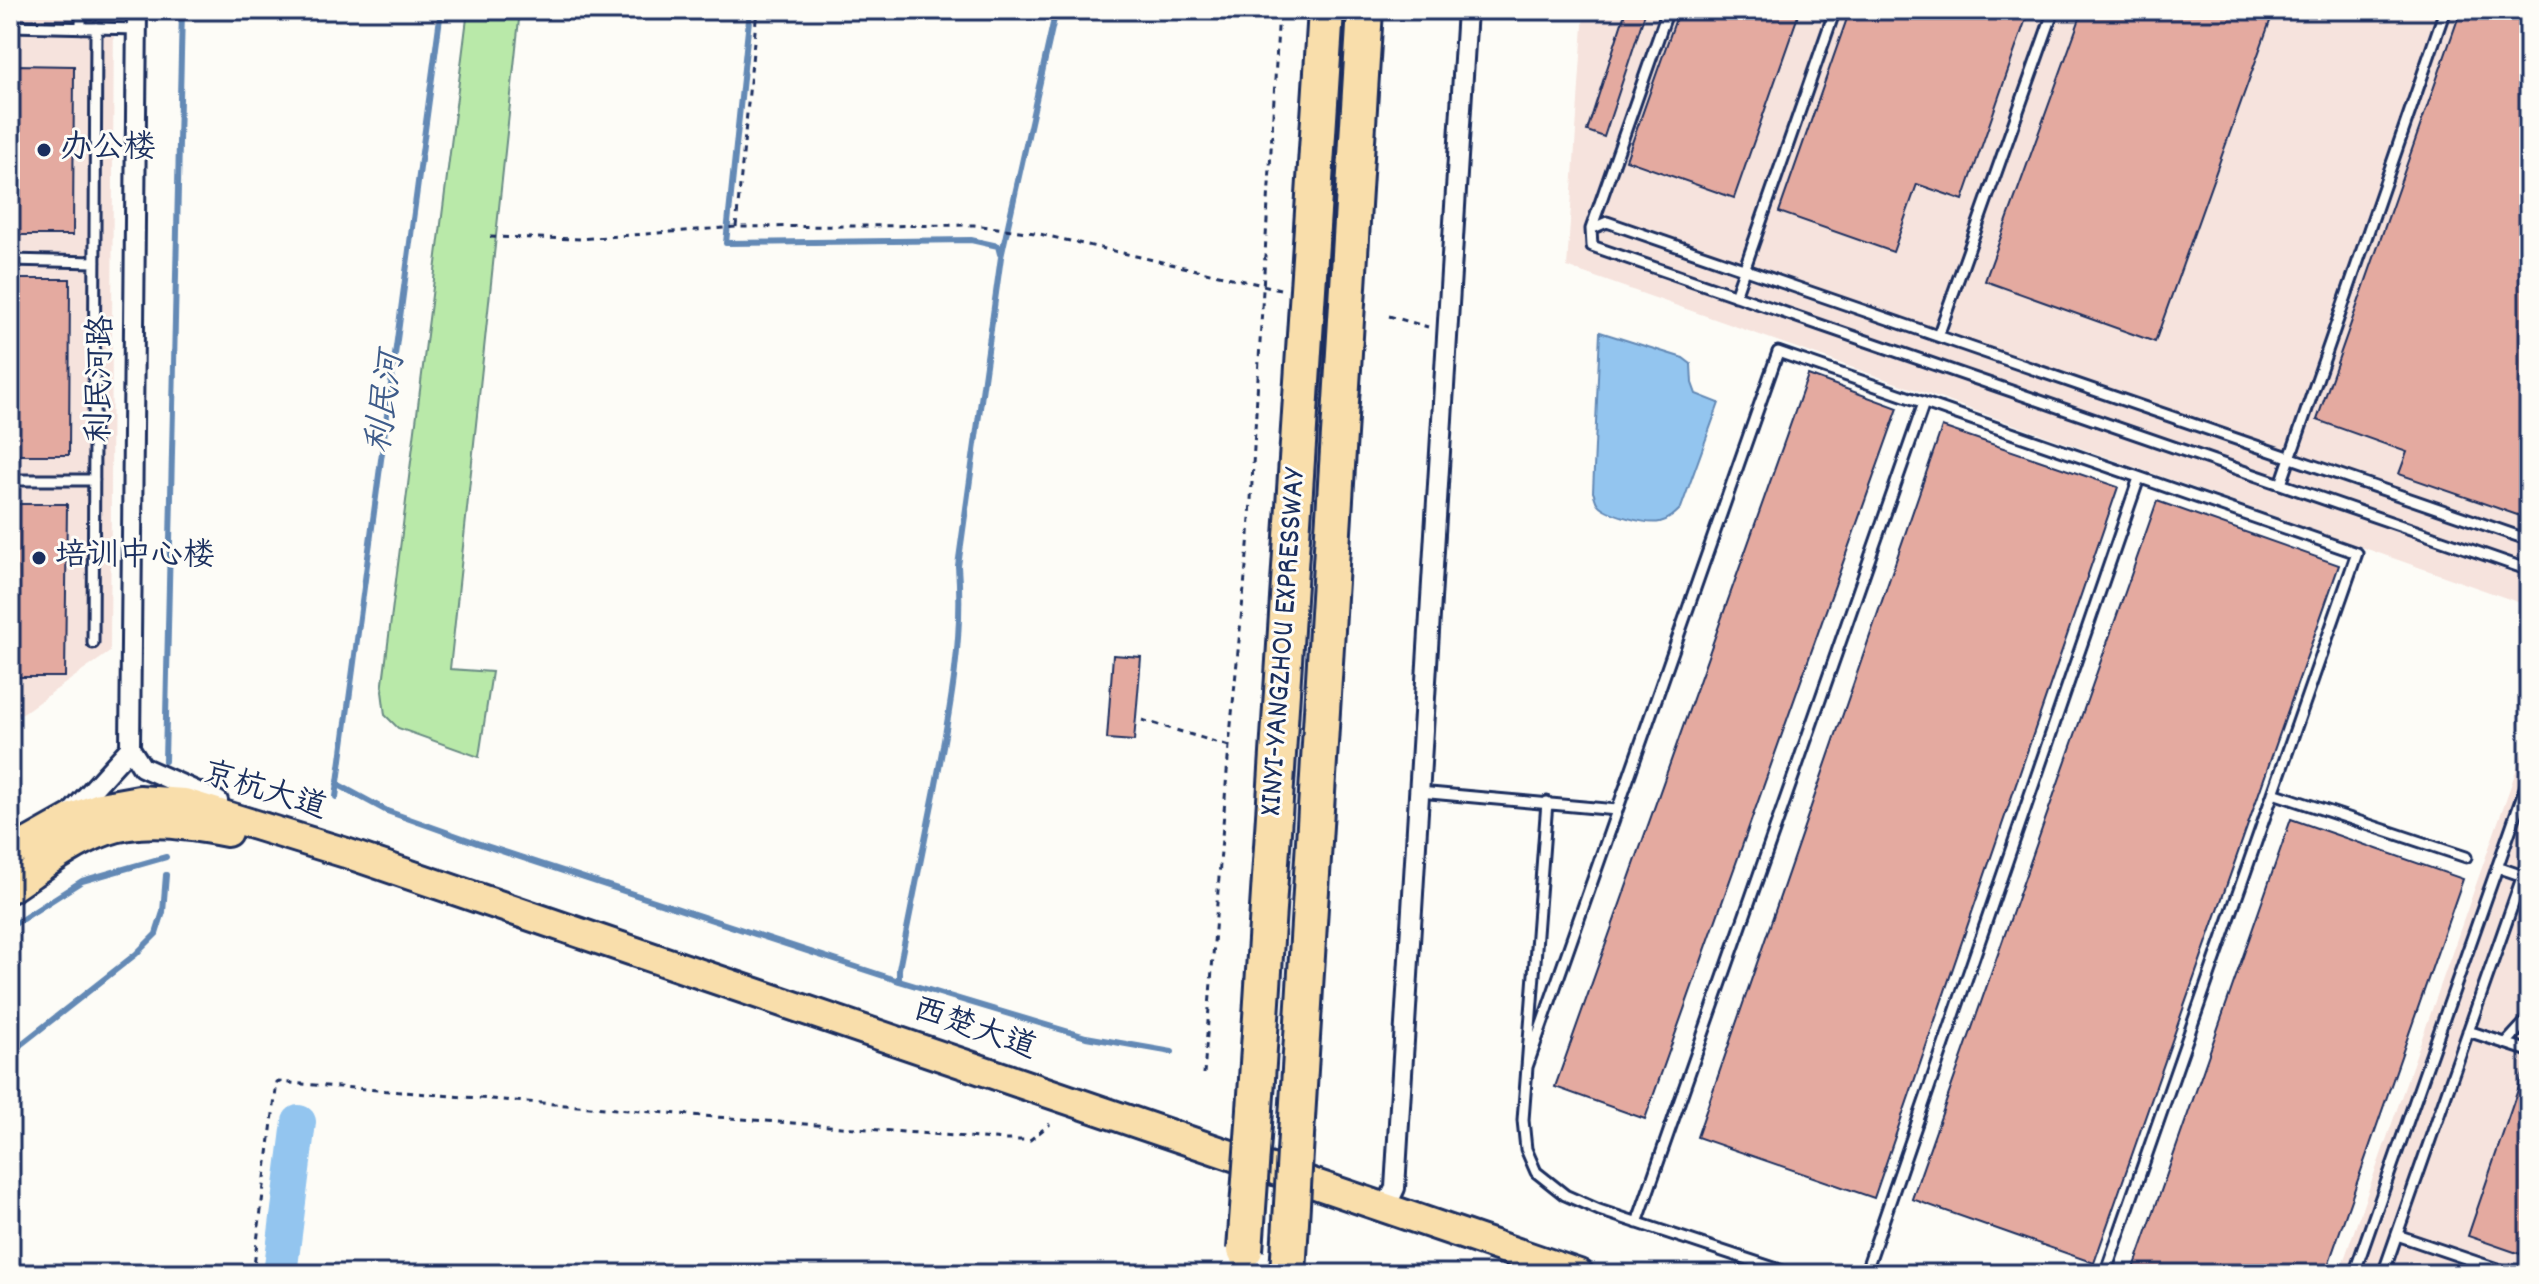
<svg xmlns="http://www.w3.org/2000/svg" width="2539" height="1284" font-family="Dekko,'LXGW WenKai TC',sans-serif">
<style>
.built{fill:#f6e3dd}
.green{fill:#b9e9a9;stroke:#6a8c84;stroke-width:2}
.water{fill:#93c5ef;stroke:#6389b5;stroke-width:2}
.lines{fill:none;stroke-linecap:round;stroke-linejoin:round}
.stream{stroke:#6389b5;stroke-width:6}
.river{stroke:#93c5ef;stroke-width:34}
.building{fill:#e4aaa0;stroke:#1b2f5e;stroke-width:2}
.lane-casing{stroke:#1b2f5e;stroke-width:15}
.street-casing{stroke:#1b2f5e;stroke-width:24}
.primary-casing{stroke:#1b2f5e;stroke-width:34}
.highway-casing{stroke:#1b2f5e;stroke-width:40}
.path{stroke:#1b2f5e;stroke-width:3;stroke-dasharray:6 6;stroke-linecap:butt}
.lane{stroke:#fdfcf7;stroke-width:9}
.street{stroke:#fdfcf7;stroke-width:18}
.primary{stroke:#f9deab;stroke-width:28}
.highway{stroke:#f9deab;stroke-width:34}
.highway-bridge-casing{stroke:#1b2f5e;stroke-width:40;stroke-linecap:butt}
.highway-bridge{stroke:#f9deab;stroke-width:34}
.poi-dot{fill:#1b2f5e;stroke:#fdfcf7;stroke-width:3}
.labels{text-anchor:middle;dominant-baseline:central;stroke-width:6;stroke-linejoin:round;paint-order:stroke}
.poi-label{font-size:32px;fill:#1b2f5e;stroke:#fdfcf7;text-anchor:start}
.street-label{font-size:32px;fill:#1b2f5e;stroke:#fdfcf7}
.water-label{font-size:34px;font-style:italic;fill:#3f5c8a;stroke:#fdfcf7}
</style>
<rect width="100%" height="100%" fill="#fdfcf7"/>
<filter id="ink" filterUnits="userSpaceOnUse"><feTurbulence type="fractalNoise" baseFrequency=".0125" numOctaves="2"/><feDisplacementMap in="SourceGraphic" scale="16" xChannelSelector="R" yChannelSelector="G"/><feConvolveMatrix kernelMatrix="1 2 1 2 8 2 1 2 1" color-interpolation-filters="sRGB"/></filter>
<g filter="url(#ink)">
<path class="built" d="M10,10H114L110,652L10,722Z
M1584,10H2529V606L1567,267Z
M2529,734V1274H2339Z"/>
<path class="green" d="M468,10H520L450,669L492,672L479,757L398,728L385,715L382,691Z"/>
<path class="water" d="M1600,332L1683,358L1691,364L1692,383L1696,394L1719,403L1681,508C1675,514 1669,520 1660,522C1647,525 1606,514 1598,504C1595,501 1595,496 1593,492Z"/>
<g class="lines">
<path class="stream" d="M750,10L726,243L971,240L998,246L1000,254
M165,761L182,10
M337,784L387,811L477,843L899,981L1086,1037L1172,1052
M10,788L14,785
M336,797L441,10
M10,927L82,881L166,857
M899,981V969C911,909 923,849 935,789C949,715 964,642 958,566L1001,257L1056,10
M10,1053L136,954L156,934L163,912L166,875"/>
<path class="river" d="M280,1274L299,1122"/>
</g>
<path class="building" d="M1626,10H1646L1604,137L1587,131Z
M1679,10H1800L1734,198L1626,160Z
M1850,10H2029L1963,200L1917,184L1893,252L1779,212Z
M2083,10H2274L2155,342L1985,281Z
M2461,10H2529V519L2399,474L2407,452L2317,420Z
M14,65L74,66L73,235H13Z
M17,279H70L69,455H15Z
M1808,375L1898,408L1645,1119L1555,1087Z
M1942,427L2118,487L1874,1198L1697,1137Z
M2157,501L2339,565L2094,1263L1912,1199Z
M12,504H67L65,677H10Z
M1113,655L1141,657L1134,741L1107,739Z
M2291,819L2463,879L2325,1274H2132Z
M2526,1066H2529V1257L2468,1236Z"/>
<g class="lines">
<g class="lane-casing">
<path id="lane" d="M10,26L137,29
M81,28V10
M1591,229L1668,10
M10,260L95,262
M1735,296L1835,10
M1938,336L2054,10
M10,480H94
M2281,484L2445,10
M2529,540L1607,222L1591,229L1592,246L2529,570
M93,643L96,28
M1419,792L1617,810
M2273,793L2466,857
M1547,802L1523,1120L1526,1149L1536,1172L1565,1195L1599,1210L1792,1274
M2497,867L2529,878
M2468,1031L2526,1050
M2506,1043L2529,1018
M1527,1067L1778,352L2357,553L2105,1274
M1637,1223L1924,403
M2397,1235L2512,1274
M1865,1274L2139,478
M2354,1274L2529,777
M2383,1274L2529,858"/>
</g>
<g class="street-casing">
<path id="street" d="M137,10L130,748L142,767L218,801
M70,814L130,748
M1386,1207L1395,1188L1467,10"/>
</g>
<g class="primary-casing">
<path id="primary" d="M10,853L72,818L100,807L139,800L184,803L346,853L1579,1274
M10,888C40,868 71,843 105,831C143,817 189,825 227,832"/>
</g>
<g class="highway-casing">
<path id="highway" d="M1255,1110L1326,10
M1296,1135L1365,10"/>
</g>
<path class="path" d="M736,227L757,10
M490,237L580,239L736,227L974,225L1035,233L1280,289
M1389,316L1428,327
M1142,720L1229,746
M1204,1074L1229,746L1249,535L1279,10
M253,1274L277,1082L1005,1140H1030L1050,1124"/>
<use href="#lane" class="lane"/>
<use href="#street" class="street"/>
<use href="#primary" class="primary"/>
<use href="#highway" class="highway"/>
<g class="highway-bridge-casing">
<path id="highway-bridge" d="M1245,1250L1255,1110
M1288,1273L1296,1135"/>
</g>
<use href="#highway-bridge" class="highway-bridge"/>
</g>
</g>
<g class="poi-dot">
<circle cx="44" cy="150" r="8"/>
<circle cx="39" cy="558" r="8"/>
</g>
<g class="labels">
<g class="poi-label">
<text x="60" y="150">办公楼</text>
<text x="55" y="558">培训中心楼</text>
</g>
<g class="street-label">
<text transform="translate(103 379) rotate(-89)">利民河路</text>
<text transform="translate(1285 642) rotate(-86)">XINYI-YANGZHOU EXPRESSWAY</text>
<text transform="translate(264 793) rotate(17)">京杭大道</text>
<text transform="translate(974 1031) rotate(19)">西楚大道</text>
</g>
<g class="water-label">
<text transform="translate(388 403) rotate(-82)">利民河</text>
</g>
</g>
<rect width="2539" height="1284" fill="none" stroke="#fdfcf7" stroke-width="40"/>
<rect x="20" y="20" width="2499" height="1244" fill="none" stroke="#1b2f5e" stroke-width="3" filter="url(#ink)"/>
</svg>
